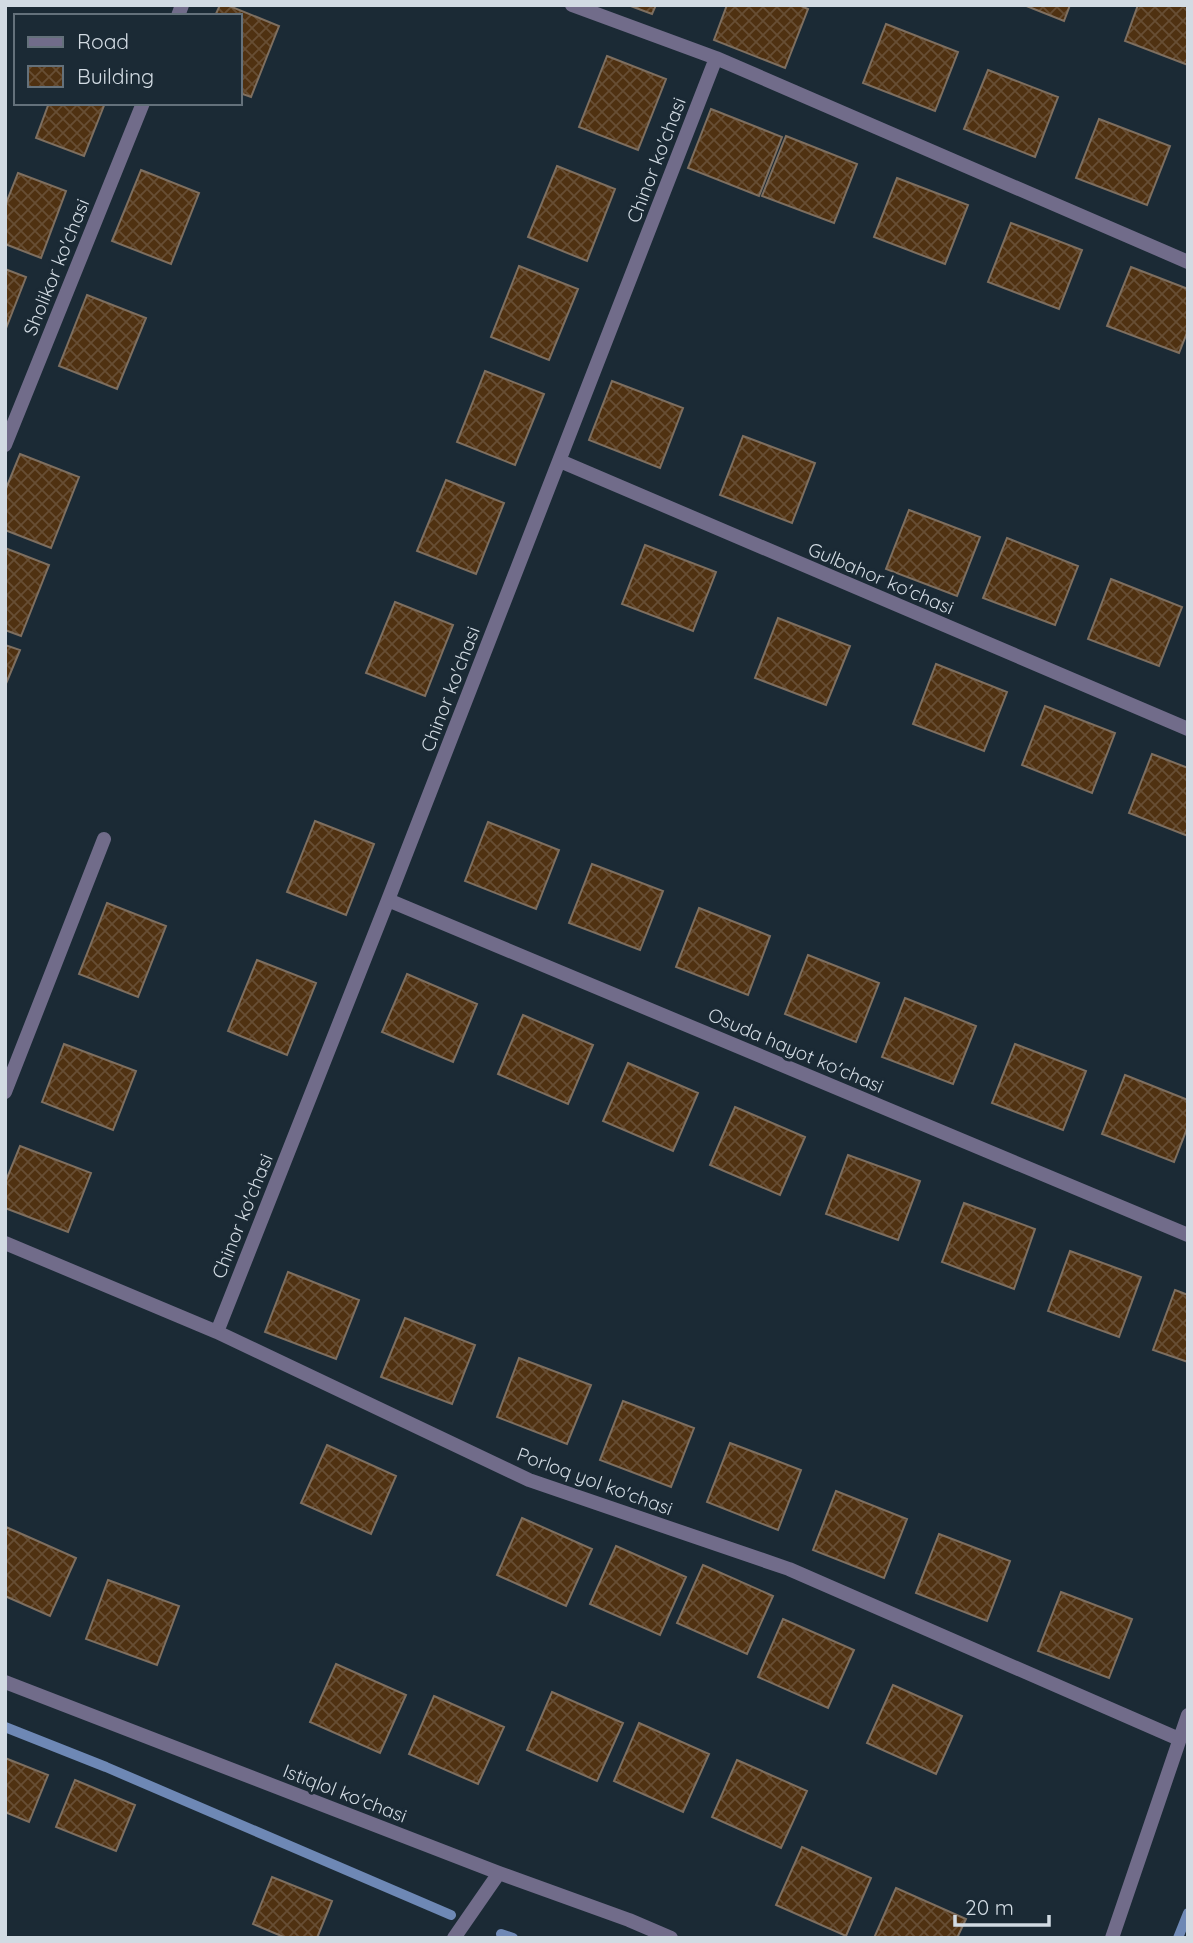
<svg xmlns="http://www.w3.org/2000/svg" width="1193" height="1943" font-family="Quicksand,sans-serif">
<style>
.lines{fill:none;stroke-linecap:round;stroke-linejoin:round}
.stream{stroke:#6e88b5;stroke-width:10}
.building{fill:url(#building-cross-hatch);stroke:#7e6f60;stroke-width:2}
.service{stroke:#716c8a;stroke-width:14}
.minor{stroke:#716c8a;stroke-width:14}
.labels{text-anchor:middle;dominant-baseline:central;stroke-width:6;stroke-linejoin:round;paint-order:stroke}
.street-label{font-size:19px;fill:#d2dbe3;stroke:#1b2a35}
</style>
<defs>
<pattern id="building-cross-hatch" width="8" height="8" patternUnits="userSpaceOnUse" patternTransform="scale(1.75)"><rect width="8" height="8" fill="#4f3111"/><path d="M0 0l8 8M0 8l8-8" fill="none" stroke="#674e34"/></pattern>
</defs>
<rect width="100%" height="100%" fill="#1b2a35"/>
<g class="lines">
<path class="stream" d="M5,1727L106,1767L451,1915
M501,1934L513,1938
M1178,1938L1188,1913"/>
</g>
<path class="building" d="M220,5H227L279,26L251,97L240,93V16H215Z
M628,5H656L652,14Z
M727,5H799L808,9L785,68L714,40Z
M1024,5H1070L1064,21Z
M1138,5H1188V65L1125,41Z
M886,24L958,52L935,111L863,83Z
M607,56L666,79L638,150L579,127Z
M988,70L1058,97L1035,157L964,129Z
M49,103H105L84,156L36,138Z
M711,109L782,137L759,196L688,168Z
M1099,119L1170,146L1147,205L1076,178Z
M786,136L857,164L834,223L762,196Z
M557,166L615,189L587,261L528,237Z
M141,170L199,193L171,264L112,241Z
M18,173L66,191L41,258L5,244V206Z
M897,178L968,205L945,264L874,237Z
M1011,223L1082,250L1059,309L988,282Z
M519,266L578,289L549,360L491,337Z
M1131,267L1188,289V330L1179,353L1107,326Z
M5,269L26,277L5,331Z
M87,295L146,318L117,389L59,366Z
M485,371L544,394L515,465L457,442Z
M612,381L683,408L660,468L589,440Z
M743,436L815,463L792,523L720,495Z
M20,454L79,477L51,548L5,530V491Z
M446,480L504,503L476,574L417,551Z
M909,510L980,537L957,596L886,569Z
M1007,538L1078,566L1055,625L983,598Z
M645,545L716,572L693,631L622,604Z
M5,548L49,565L21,636L5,630Z
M1111,579L1182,607L1159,666L1088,639Z
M395,602L453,625L425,696L366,673Z
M778,618L850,646L826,705L755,678Z
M5,645L20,650L5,686Z
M936,664L1007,692L984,751L913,724Z
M1045,706L1115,733L1092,793L1022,765Z
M1152,754L1188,768V836L1129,813Z
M315,821L374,844L346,915L287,892Z
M488,822L559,850L536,909L465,881Z
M592,864L663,891L640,950L569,923Z
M107,903L166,926L138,997L79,974Z
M699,908L770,936L748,995L676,967Z
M808,955L879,983L856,1042L785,1014Z
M257,960L316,983L287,1055L228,1031Z
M407,974L477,1004L453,1062L382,1032Z
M905,998L976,1026L953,1084L882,1057Z
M523,1015L593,1045L568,1104L498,1074Z
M64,1044L136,1071L113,1130L42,1102Z
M1015,1044L1086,1071L1063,1130L992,1103Z
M628,1063L698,1093L673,1151L603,1121Z
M1125,1075L1188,1100V1126L1174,1162L1102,1134Z
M735,1107L805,1137L780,1195L710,1165Z
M20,1146L91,1173L68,1232L5,1208V1183Z
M848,1155L920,1181L898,1240L826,1214Z
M964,1203L1035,1229L1014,1289L942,1262Z
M1070,1251L1141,1277L1119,1337L1048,1311Z
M288,1272L359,1300L336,1359L265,1332Z
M1175,1290L1188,1295V1362L1153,1350Z
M405,1318L475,1345L452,1404L381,1377Z
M519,1358L591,1385L567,1444L497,1417Z
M623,1401L694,1428L671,1487L600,1460Z
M730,1443L801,1470L778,1530L707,1502Z
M327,1445L396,1476L371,1534L301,1503Z
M836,1491L907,1519L884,1578L813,1550Z
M522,1518L592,1549L566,1606L497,1575Z
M6,1527L76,1558L50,1616L5,1596Z
M939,1534L1010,1561L987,1621L916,1593Z
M616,1546L686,1577L660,1635L590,1604Z
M703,1565L773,1596L747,1654L677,1623Z
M108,1580L179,1606L157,1665L86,1639Z
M1061,1592L1132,1619L1109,1678L1038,1651Z
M783,1619L854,1650L828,1708L758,1677Z
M336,1664L406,1695L380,1753L310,1722Z
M893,1685L962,1716L936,1774L867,1743Z
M552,1692L623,1723L597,1781L527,1750Z
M434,1696L504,1727L478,1784L409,1754Z
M639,1723L709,1754L683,1812L614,1781Z
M5,1758L48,1775L29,1822L5,1812Z
M737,1760L807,1791L781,1848L712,1817Z
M75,1780L135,1805L116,1851L56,1827Z
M802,1847L871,1878L846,1936L776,1905Z
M272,1877L332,1901L317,1938H286L253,1924Z
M896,1888L966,1919L957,1938H874Z"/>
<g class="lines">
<path class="service" d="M5,1092L104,839"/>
<path class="minor" d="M572,5L716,58L1188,262
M178,16L182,5
M5,445L143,103
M560,461L1188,729
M388,900L1188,1235
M5,1243L217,1332L529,1480L789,1569L1179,1739
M217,1332L388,900L716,58
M5,1682L499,1873L629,1920L671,1938
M454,1938L499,1873
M1112,1938L1188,1715"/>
</g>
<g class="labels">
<g class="street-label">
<text transform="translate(656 160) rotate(-69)">Chinor ko'chasi</text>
<text transform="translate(56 267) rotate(-68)">Sholikor ko'chasi</text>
<text transform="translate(881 578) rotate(23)">Gulbahor ko'chasi</text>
<text transform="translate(450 689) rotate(-69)">Chinor ko'chasi</text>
<text transform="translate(796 1050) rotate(23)">Osuda hayot ko'chasi</text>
<text transform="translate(242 1216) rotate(-68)">Chinor ko'chasi</text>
<text transform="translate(595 1481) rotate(20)">Porloq yol ko'chasi</text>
<text transform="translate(345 1793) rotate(21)">Istiqlol ko'chasi</text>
</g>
</g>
<rect width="1193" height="1943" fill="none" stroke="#d2dbe3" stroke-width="14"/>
<rect x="14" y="14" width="228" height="91" fill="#1b2a35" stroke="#64717b" stroke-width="2"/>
<rect x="28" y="37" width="35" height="10" fill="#716c8a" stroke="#64717b" stroke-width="2"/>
<text x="77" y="49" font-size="21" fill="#d2dbe3">Road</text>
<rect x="28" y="66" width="35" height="21" fill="url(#building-cross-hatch)" stroke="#64717b" stroke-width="2"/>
<text x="77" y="84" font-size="21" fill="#d2dbe3">Building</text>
<path d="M955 1915v10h94v-10" fill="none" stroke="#d2dbe3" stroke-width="3.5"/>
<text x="965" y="1915" font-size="21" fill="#d2dbe3" stroke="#1b2a35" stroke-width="5" paint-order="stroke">20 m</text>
</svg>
